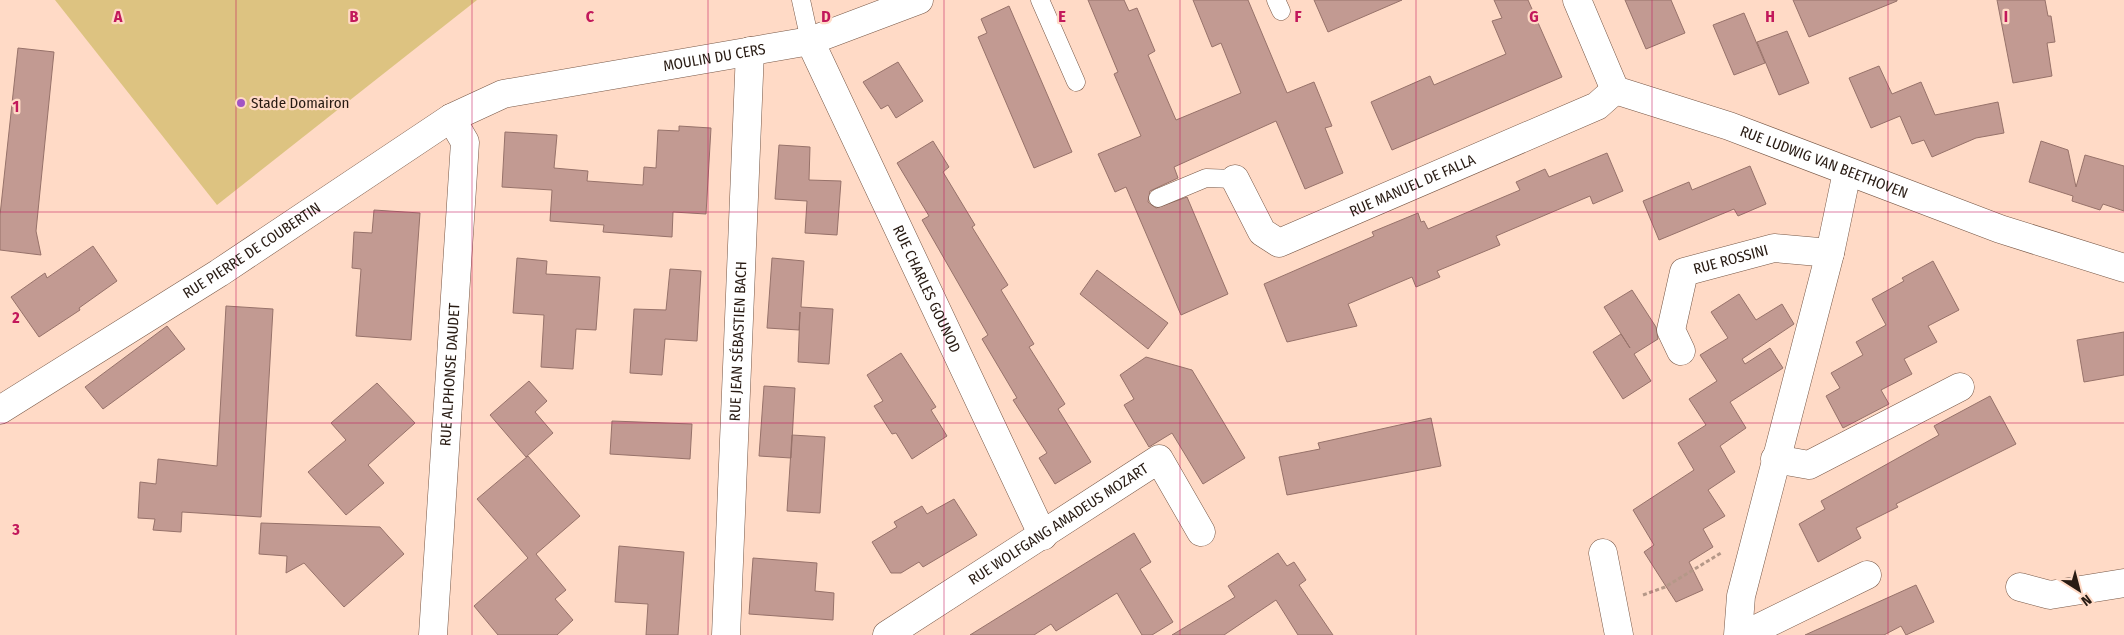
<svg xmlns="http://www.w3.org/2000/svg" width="2124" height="635" font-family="'Fira Sans Condensed',sans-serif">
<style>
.green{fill:#ddc381}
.building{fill:#c29a92;stroke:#97726a}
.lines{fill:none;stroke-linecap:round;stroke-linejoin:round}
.service-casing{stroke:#775746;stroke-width:19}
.minor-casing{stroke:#775746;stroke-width:29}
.path{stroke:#b59888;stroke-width:3;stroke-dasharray:4 2.5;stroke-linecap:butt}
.service{stroke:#fff;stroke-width:18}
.minor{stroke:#fff;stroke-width:28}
.grid{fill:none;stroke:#c2185b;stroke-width:1;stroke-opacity:0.55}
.poi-dot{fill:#a254c5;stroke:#ffdac6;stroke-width:2}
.labels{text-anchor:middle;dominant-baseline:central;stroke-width:4.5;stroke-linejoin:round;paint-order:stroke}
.street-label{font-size:15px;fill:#281b13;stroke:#ffdac6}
.poi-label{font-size:15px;fill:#281b13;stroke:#ffdac6;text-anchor:start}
.grid-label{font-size:16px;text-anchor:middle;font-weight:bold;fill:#c2185b;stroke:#ffdac6;stroke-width:4.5;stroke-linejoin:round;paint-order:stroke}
</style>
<rect width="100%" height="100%" fill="#ffdac6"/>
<path class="green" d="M55,0H477L217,205Z"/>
<path class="building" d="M1088,0H1124L1129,11L1137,8L1155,51L1148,55L1176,120L1241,93L1221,43L1212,47L1193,0H1248L1287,93L1314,82L1332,126L1325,128L1343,173L1305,189L1276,121L1174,167L1178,178L1150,191L1148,202L1156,208L1187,197L1228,294L1181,315L1126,187L1115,192L1098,154L1141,136L1114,74L1118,72Z
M1314,0H1402L1328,32Z
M1494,0H1528L1562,77L1392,150L1371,102L1430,76L1434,85L1506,54L1492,21L1502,18Z
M1625,0H1671L1685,33L1646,49Z
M1793,0H1897V1L1809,37Z
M1997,0H2045L2048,16H2051L2055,42L2047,43L2052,76L2013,83Z
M1009,6L1072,152L1034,168L978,37L987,33L981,19Z
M1744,13L1765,63L1734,75L1713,25Z
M1787,31L1809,83L1779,95L1757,42Z
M18,48L54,52L36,231L41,255L0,250V215Z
M898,62L923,101L896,118L888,105L881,109L863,82Z
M1879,66L1892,94L1921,82L1935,115L1998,102L2004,133L1976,138L1932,157L1924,140L1912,144L1900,116L1871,128L1849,78Z
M679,126L711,128L706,214L673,212L672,237L603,232L604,225L550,221L552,190L502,187L505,132L557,135L554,168L588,171L587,181L643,185L644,167L656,168L658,130L679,131Z
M933,141L949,167L943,172L975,225L972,227L1008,285L1001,290L1034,344L1029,347L1065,404L1058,409L1091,462L1055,484L1039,458L1047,453L1013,400L1017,398L982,339L988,335L922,220L929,216L897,163Z
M2041,141L2068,150L2076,187L2085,155L2124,166V211L2103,204L2100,210L2072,201L2073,196L2029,182Z
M779,145L810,147L809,180L841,181L837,235L805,233L807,201L775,199Z
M1607,153L1623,191L1593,204L1590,196L1496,236L1500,245L1437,271L1440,277L1416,287L1412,277L1348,304L1357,326L1287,342L1264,284L1374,236L1372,232L1418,213L1421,222L1424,221L1428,229L1520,190L1516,182L1545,169L1549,177Z
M1750,166L1766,204L1738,216L1734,209L1659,240L1643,201L1689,182L1692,190Z
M374,210L420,213L411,340L356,336L361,269L352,268L354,232L372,233Z
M93,246L117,281L79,308L80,310L39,337L11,297L45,273L47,278Z
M517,258L547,261L546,274L600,277L596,330L576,329L573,369L541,367L544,315L513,313Z
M772,258L804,261L801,307L833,309L829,364L798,362L800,312L799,330L767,328Z
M1933,261L1959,310L1928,326L1937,342L1904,359L1912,374L1881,390L1889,404L1843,428L1826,396L1840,388L1831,373L1863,355L1856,342L1886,325L1872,299L1904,281L1902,278Z
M670,269L701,271L697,341L665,339L662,375L630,373L634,309L666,310Z
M1097,270L1168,323L1148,349L1080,294Z
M1632,290L1656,327L1658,339L1634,354L1651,381L1623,399L1593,352L1621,334L1630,348L1604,307Z
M1739,294L1756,320L1782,304L1794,324L1742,359L1745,364L1770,348L1783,368L1730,402L1746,428L1720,446L1735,472L1708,490L1725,516L1703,529L1713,547L1689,562L1703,590L1676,602L1644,552L1654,545L1633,510L1694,470L1678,443L1706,425L1689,399L1717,381L1700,355L1728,338L1711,312Z
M226,306L273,309L261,517L182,512L181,532L153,530L155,519L138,518L140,482L156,484L158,459L217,466Z
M167,326L185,349L103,409L85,387Z
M2124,332V375L2084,382L2077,340Z
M901,353L936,407L931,410L947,436L912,459L896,433L892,434L874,406L883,401L867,375Z
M1146,357L1192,370L1245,458L1203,484L1172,433L1149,447L1124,405L1134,399L1120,375Z
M529,381L547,401L535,412L553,433L526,457L490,415Z
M377,383L415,423L368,465L384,483L346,515L308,472L346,440L331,423Z
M764,386L795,388L791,458L759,456Z
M1990,396L2016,444L1896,504L1898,507L1856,528L1861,538L1818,562L1799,524L1825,509L1821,501L1939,435L1934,426Z
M1431,418L1441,466L1287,495L1279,457L1320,449L1318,443Z
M612,421L692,424L690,459L610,454Z
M792,435L825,437L820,513L787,511Z
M528,456L580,516L536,554L566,590L555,599L573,620L557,635H498L474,606L528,558L477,499Z
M954,499L977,535L923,567L919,562L901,573H891L872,542L897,527L894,522L922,506L927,514Z
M261,523L380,527L404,554L344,607L304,563L286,573L287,556L259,554Z
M1134,533L1151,562L1140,569L1173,622L1152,635H1142L1117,593L1056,631L1051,624L1034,635H970Z
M619,546L684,552L678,635H646L648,604L615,602Z
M1278,553L1287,566L1294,562L1306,580L1299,585L1333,635H1298L1276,600L1224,635H1172L1235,597L1228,586Z
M753,558L817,563L815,591L834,593L833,620L749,614Z
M1916,585L1934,622L1906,635L1901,626L1884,635H1805Z"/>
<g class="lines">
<g class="service-casing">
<path id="service" d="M801,0L810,41
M1040,0L1076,82
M1276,0L1281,11
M1158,198L1206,178L1235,179"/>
</g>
<g class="minor-casing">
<g id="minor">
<path id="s1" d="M1577,0L1615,90L1729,126L2000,229L2124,268"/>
<path id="s2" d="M810,41L1043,536"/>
<path id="s3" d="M1235,179L1262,232L1279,243L1597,106L1615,90"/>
<path id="s4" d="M1681,351L1671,330L1684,272L1774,248L1830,253"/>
<path id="s5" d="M0,410L219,273L451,118L503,94L810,41L919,0"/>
<path d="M1775,459L1809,465L1960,387"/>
<path d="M1603,553L1619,635"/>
<path d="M2020,587L2050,595L2124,583"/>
<path id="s6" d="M433,635L465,142L451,118"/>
<path id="s7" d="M726,635L750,51"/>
<path id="s8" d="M887,635L1159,459L1201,532"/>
<path d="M1738,635L1741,596L1830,253L1847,172"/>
<path d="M1744,635L1867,575"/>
</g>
</g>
<path class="path" d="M1643,595L1665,587L1721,553"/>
<use href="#service" class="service"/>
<use href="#minor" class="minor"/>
</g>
<path class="grid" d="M236,0V635M472,0V635M708,0V635M944,0V635M1180,0V635M1416,0V635M1652,0V635M1888,0V635M0,212H2124M0,423H2124"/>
<circle class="poi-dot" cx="241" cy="103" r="5"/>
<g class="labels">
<g class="street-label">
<text stroke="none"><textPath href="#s5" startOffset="809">MOULIN DU CERS</textPath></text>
<text stroke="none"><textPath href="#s1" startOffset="319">RUE LUDWIG VAN BEETHOVEN</textPath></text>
<text stroke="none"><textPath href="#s3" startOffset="225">RUE MANUEL DE FALLA</textPath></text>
<text stroke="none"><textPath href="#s5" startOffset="298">RUE PIERRE DE COUBERTIN</textPath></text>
<text stroke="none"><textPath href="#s4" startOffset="131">RUE ROSSINI</textPath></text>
<text stroke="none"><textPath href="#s2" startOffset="274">RUE CHARLES GOUNOD</textPath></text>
<text stroke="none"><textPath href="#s7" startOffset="294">RUE JEAN SÉBASTIEN BACH</textPath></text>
<text stroke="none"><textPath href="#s6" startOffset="261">RUE ALPHONSE DAUDET</textPath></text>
<text stroke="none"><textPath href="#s8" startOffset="204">RUE WOLFGANG AMADEUS MOZART</textPath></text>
</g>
<g class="poi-label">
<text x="251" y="103">Stade Domairon</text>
</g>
</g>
<g class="grid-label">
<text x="118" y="22">A</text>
<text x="354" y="22">B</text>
<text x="590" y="22">C</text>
<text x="826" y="22">D</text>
<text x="1062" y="22">E</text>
<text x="1298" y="22">F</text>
<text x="1534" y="22">G</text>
<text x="1770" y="22">H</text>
<text x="2006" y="22">I</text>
<text x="16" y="112">1</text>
<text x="16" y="323">2</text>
<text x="16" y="535">3</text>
</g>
<g transform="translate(2079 590) rotate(144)" stroke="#ffdac6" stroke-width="4" paint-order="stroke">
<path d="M0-4L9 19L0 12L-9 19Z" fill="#281b13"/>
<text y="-8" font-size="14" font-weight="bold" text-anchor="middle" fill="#281b13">N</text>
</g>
</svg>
